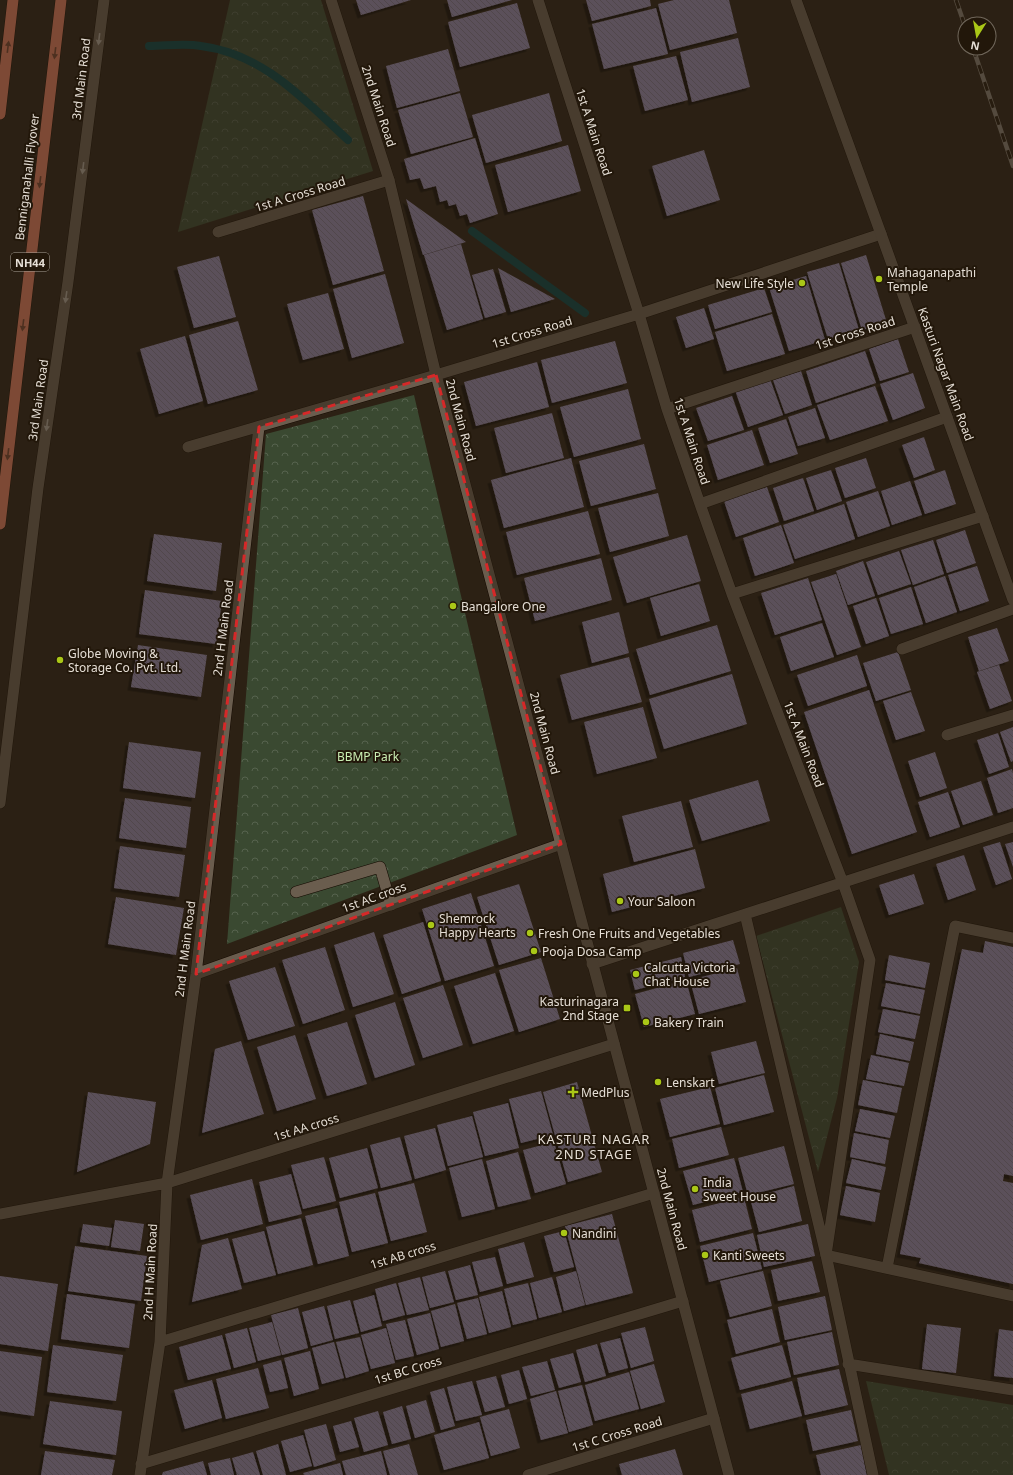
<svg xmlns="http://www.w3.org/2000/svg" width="1013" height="1475" font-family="'Noto Sans',sans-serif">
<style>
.park{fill:url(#park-crowns)}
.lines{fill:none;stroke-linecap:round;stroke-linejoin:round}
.stream{stroke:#054346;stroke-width:8}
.building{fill:url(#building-back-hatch);filter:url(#shadow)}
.service-casing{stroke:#140a01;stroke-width:12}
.minor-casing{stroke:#140a01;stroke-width:12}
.tertiary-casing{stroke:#140a01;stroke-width:12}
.secondary-casing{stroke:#140a01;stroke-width:12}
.trunk-casing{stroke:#140a01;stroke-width:12}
.service{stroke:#6a5d4e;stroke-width:11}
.minor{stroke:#6a5d4e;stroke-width:11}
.tertiary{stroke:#6a5d4e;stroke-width:11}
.secondary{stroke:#6a5d4e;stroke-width:11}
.trunk{stroke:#e07a5d;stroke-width:11}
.rail-casing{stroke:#867d72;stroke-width:4.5}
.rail{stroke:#22170a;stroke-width:3;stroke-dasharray:9;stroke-linecap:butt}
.oneway{fill:#aea498}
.oneway2{fill:#77442f}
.marked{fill:none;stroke:#d62828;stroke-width:3;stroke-dasharray:8 5;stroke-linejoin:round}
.poi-dot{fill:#aac717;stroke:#22170a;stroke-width:1.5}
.labels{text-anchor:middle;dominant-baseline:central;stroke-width:4;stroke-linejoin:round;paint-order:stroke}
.shield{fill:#22170a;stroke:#aaa298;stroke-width:1}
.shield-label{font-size:11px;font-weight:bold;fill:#e5ded5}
.street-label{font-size:12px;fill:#e5ded5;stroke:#22170a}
.poi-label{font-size:12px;fill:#e5ded5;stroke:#22170a;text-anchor:start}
.park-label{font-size:12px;fill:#c9edb2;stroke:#22170a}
.neighbourhood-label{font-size:13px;letter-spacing:1px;fill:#e5ded5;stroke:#22170a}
</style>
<defs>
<pattern id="park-crowns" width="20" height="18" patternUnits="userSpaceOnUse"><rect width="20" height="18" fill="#3a4931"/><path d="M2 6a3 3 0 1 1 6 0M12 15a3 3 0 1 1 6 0" fill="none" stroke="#56634e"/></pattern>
<pattern id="building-back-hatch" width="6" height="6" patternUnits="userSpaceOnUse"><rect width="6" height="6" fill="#968ab0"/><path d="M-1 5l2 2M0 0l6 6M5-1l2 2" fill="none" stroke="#7e758e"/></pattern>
<filter id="shadow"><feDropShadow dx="-3.5" dy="3.5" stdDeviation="0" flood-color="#0009"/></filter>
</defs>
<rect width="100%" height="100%" fill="#2c2114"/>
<path class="park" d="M230,0H321L373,171L178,232Z
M414,395L517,835L227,944L266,434Z
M841,907L859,962L837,1098L818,1172L756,936Z
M866,1381L1013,1405V1475H889Z"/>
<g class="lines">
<path class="stream" d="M149,46C166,46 184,43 201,46C264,54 303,99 348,140
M472,231L585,313"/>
</g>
<path class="building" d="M356,0H411L361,15Z
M447,0H512L452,17Z
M586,0H650L651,6L592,21Z
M674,0H729L737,33L670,50L658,4Z
M517,3L530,48L460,67L448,22Z
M656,8L668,54L604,69L592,24Z
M738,38L750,87L692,102L680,52Z
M448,49L460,91L397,108L386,66Z
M676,56L688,100L645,111L633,66Z
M460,93L473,137L411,154L398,110Z
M549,93L562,141L486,163L472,115Z
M475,138L498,214L470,223L467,214L460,216L456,204L449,206L447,200L440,202L436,186L424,189L420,178L410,180L404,159Z
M568,145L581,191L508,212L495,165Z
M704,150L720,200L667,216L652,166Z
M363,196L384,271L333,285L312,210Z
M406,199L466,242L423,255Z
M461,244L483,319L447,330L424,255Z
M866,255L887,323L862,330L841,263Z
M219,256L236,317L194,328L177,267Z
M839,263L859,330L828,339L807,272Z
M498,268L555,299L511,312Z
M493,269L506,312L485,318L472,275Z
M385,274L404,343L352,358L333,289Z
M806,276L825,340L789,351L769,287Z
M764,288L772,312L715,329L708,305Z
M328,293L344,349L303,360L287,304Z
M704,308L714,339L686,348L676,317Z
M772,314L785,354L727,371L715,332Z
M238,321L258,390L208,404L189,335Z
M185,336L203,401L159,414L140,349Z
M898,339L909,372L880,381L869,349Z
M615,341L627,383L552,403L541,360Z
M865,351L876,383L816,403L806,371Z
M537,362L549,407L476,426L464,382Z
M801,371L812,405L785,414L773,380Z
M913,373L925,408L893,420L880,384Z
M770,379L783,415L748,427L735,390Z
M875,386L888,421L830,440L817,405Z
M628,389L641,439L574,457L560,407Z
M732,396L744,430L708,441L696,408Z
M815,408L825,438L798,446L788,417Z
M552,413L564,458L506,473L494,428Z
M786,419L798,454L770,463L758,428Z
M752,430L764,465L718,480L707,445Z
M924,437L935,470L914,478L902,445Z
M644,444L656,489L591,506L579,461Z
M571,458L584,507L504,528L491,480Z
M866,458L876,488L845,498L835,468Z
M831,470L842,501L817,510L806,478Z
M945,470L956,504L925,514L914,481Z
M803,478L814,511L784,521L773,488Z
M910,481L922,515L892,525L881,491Z
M767,487L779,522L736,537L724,501Z
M878,491L890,526L858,537L846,502Z
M658,493L669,536L610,552L598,508Z
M844,504L855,539L795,559L783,525Z
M588,511L600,554L517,575L506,532Z
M781,525L794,563L755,576L743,538Z
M965,530L976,563L947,573L936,540Z
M154,534L222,543L216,591L147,581Z
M687,535L701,581L627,603L613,557Z
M933,540L944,574L913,585L901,550Z
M899,551L911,584L878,595L866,562Z
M601,558L612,600L535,621L524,578Z
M863,561L875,596L848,605L836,571Z
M977,566L989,601L960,611L948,575Z
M836,574L861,647L837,655L811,582Z
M945,576L957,612L926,623L914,587Z
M808,578L822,620L775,635L761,593Z
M699,584L710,621L661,636L650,598Z
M911,587L923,624L891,634L879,598Z
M145,590L222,601L216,644L139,634Z
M876,598L889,636L866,644L853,606Z
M619,612L629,653L592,663L582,622Z
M822,623L834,657L791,671L780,637Z
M717,625L731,671L650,695L636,649Z
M997,628L1009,661L979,671L968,637Z
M138,645L207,655L201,697L131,687Z
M898,652L911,690L876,701L863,663Z
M857,655L867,686L808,706L797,675Z
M629,657L642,702L572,720L560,675Z
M999,665L1012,701L990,709L977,672Z
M732,674L747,724L664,749L649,699Z
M869,690L917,832L852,854L804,712Z
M911,692L925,731L896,740L883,701Z
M643,707L657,758L597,774L584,722Z
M1013,727V761L1011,762L1000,732Z
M998,733L1009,767L989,774L977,740Z
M129,742L201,752L195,798L123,788Z
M935,752L947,788L920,797L908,761Z
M1012,769L1013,773V808L998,813L987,778Z
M758,780L770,821L702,841L689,800Z
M981,781L993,815L963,825L951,791Z
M948,792L960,827L930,837L918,802Z
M125,798L191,807L186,848L119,838Z
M681,801L693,847L634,862L622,816Z
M1000,842L1012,879L996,885L983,847Z
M1013,842V867L1005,844Z
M120,846L185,855L179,897L114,888Z
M695,849L705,888L612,912L603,874Z
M964,855L976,890L948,900L936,864Z
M914,874L924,904L889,915L879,885Z
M519,884L541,952L499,965L477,897Z
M471,893L494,966L445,981L422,909Z
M116,897L184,908L176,955L108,944Z
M423,922L441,981L402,994L383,935Z
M374,932L394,994L353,1007L334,945Z
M733,940L740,964L689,977L683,953Z
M985,941L1013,947V1176L1004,1174L1003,1181L1013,1183V1284L919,1263L921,1258L900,1254L962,949L983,953Z
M325,947L345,1010L303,1024L282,960Z
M889,955L930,963L925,988L885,980Z
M681,957L685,977L635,990L630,970Z
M541,958L560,1019L519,1032L499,970Z
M275,967L295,1026L248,1040L229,981Z
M737,968L746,1002L699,1014L690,980Z
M495,973L514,1031L473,1044L454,986Z
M686,980L695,1014L644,1027L635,994Z
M886,983L925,990L920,1014L881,1006Z
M443,985L463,1045L423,1058L403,998Z
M395,1002L415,1065L375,1078L355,1015Z
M883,1009L920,1016L915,1039L878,1032Z
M347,1022L367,1084L327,1096L307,1034Z
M880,1034L914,1042L910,1061L876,1054Z
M295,1035L316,1099L277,1111L257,1047Z
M241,1041L264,1114L202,1133L215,1049Z
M756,1041L765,1073L719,1084L711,1052Z
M871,1055L909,1063L904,1086L866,1079Z
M764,1075L774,1112L724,1125L715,1088Z
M863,1080L902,1088L897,1113L858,1105Z
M577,1082L602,1172L568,1182L543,1092Z
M710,1087L720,1124L670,1137L660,1099Z
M541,1091L553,1135L521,1143L509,1099Z
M88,1092L156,1102L150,1144L77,1172Z
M508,1103L519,1148L485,1156L473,1112Z
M860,1109L895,1116L890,1138L855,1131Z
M472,1116L483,1157L448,1166L437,1125Z
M721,1127L729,1155L679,1168L672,1139Z
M435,1128L446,1170L415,1179L404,1136Z
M854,1133L889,1140L885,1164L850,1157Z
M400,1137L412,1180L381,1188L370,1145Z
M554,1142L566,1184L535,1193L523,1150Z
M784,1146L794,1184L748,1195L738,1158Z
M367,1148L378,1188L340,1198L329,1158Z
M518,1152L531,1199L498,1207L486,1161Z
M324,1157L336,1201L303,1209L291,1165Z
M734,1158L743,1192L693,1205L683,1171Z
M482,1159L495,1209L462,1217L449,1168Z
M852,1159L886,1167L881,1190L846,1183Z
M291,1174L302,1214L269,1222L259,1182Z
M252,1179L263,1224L201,1240L190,1195Z
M414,1183L427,1232L391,1241L378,1192Z
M794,1186L802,1221L759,1232L750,1198Z
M846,1186L880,1193L875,1222L840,1215Z
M375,1193L388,1243L352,1252L339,1202Z
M744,1197L752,1229L700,1242L692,1210Z
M337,1208L349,1256L318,1264L305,1216Z
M612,1214L633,1293L586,1305L565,1226Z
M301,1218L313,1265L278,1274L266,1227Z
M115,1220L144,1224L140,1251L111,1247Z
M83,1224L112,1228L109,1246L80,1242Z
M808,1224L815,1256L764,1267L757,1235Z
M264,1231L276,1275L244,1283L232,1239Z
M564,1231L574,1267L554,1272L544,1236Z
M753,1233L762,1269L709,1282L700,1246Z
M228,1238L242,1289L192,1302L202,1245Z
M524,1242L534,1277L507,1284L498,1249Z
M75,1246L147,1256L141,1301L68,1291Z
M495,1257L503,1286L480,1292L472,1262Z
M812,1261L820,1292L778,1301L771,1270Z
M470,1265L478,1295L456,1300L448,1271Z
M445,1271L454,1302L430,1308L422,1277Z
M576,1271L585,1305L564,1311L556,1277Z
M763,1271L772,1306L730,1317L720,1281Z
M0,1276L58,1284L48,1351L0,1344Z
M420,1277L429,1310L407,1315L398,1283Z
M552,1277L562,1312L539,1318L530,1283Z
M396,1283L405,1315L383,1321L375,1289Z
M528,1283L537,1319L513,1325L504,1289Z
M502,1291L511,1327L489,1333L479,1297Z
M67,1294L135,1304L129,1348L61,1339Z
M374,1295L382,1326L361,1332L353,1301Z
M825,1296L832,1330L785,1340L778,1307Z
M478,1298L487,1334L467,1339L457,1303Z
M350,1300L359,1333L335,1339L327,1306Z
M455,1304L464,1341L441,1347L431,1311Z
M324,1306L333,1340L311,1346L302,1312Z
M298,1308L308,1348L282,1355L271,1315Z
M772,1309L780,1342L736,1354L727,1320Z
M430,1313L439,1349L417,1355L407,1319Z
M405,1320L414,1356L396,1360L386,1324Z
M272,1322L281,1355L258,1361L249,1328Z
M927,1324L961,1328L956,1373L922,1369Z
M645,1327L654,1361L631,1368L621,1333Z
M247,1328L256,1362L234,1368L225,1334Z
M386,1328L395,1363L371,1369L361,1335Z
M999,1329L1013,1331V1378L994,1376Z
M832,1332L839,1365L794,1375L787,1342Z
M222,1335L231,1369L188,1380L179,1347Z
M360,1337L369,1371L346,1378L336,1342Z
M620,1338L628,1368L609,1373L600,1343Z
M334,1342L344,1378L322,1384L312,1348Z
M597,1344L606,1376L585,1382L576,1350Z
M53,1345L123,1355L116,1401L47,1392Z
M782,1345L791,1377L740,1390L731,1358Z
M0,1351L42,1357L34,1416L0,1411Z
M310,1351L319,1389L294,1396L284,1358Z
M573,1353L581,1382L559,1388L550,1359Z
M281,1360L288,1388L270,1392L263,1365Z
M547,1361L555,1390L531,1396L522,1367Z
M654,1364L665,1402L641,1409L630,1371Z
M258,1368L269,1408L226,1419L216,1379Z
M839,1369L848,1405L805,1415L797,1378Z
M519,1370L527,1399L509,1404L501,1375Z
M629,1372L639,1409L595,1421L585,1385Z
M496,1376L505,1407L485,1412L476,1381Z
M212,1380L222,1418L185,1429L174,1390Z
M472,1381L482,1415L456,1421L447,1387Z
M792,1381L802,1416L750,1429L741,1394Z
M582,1385L593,1425L569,1432L558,1391Z
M444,1388L455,1426L441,1430L430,1392Z
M556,1391L568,1433L541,1440L530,1399Z
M426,1400L435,1432L415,1438L406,1406Z
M50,1401L122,1411L116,1455L43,1444Z
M402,1406L411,1439L392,1444L383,1412Z
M509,1409L520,1448L491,1456L480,1417Z
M851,1410L858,1441L813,1451L806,1420Z
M378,1411L388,1445L364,1452L354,1418Z
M351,1421L359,1447L340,1452L333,1426Z
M479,1422L489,1458L444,1470L434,1435Z
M326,1424L336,1460L314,1467L304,1430Z
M303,1435L312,1466L290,1472L281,1441Z
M278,1444L286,1475H263L256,1451Z
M409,1444L418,1475H390L383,1451Z
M861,1445L867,1475H821L816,1455Z
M675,1449L683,1475H622L619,1464Z
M45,1451L115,1460L112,1475H41Z
M381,1451L387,1475H346L342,1461Z
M253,1452L260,1475H237L232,1458Z
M230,1458L234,1475H211L208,1463Z
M203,1461L207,1475H162L163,1472Z
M340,1463L343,1475H304L303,1473Z"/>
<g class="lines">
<g class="service-casing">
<path id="service" d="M296,892L380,867L391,905
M826,1255L1013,1296
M887,1268L955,926L1013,938"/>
</g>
<g class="minor-casing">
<path id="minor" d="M538,0L639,314L667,409L700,504L732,594L843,883L870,960L826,1255
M218,232L389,180
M667,409L915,327
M188,447L436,375L639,314L881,234
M700,504L947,417
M732,594L983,516
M902,649L1013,609
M947,735L1013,715
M745,914L826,1255L873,1475
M592,964L1013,827
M196,974L561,844
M0,1214L167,1183L614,1044
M160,1342L654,1193
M848,1364L1013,1390
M141,1464L683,1301
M140,1475L160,1342L167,1183L196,974L259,427
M528,1475L714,1418"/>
</g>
<g class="tertiary-casing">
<path id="tertiary" d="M0,803L38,488L68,282L104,0"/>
</g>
<g class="secondary-casing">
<path id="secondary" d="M331,0L389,180L436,375L729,1475
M796,0L881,234L1013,600"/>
</g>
<g class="trunk-casing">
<path id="trunk" d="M0,114L13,0
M0,524L61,0"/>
</g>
<use href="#service" class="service"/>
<use href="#minor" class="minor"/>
<use href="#tertiary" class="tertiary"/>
<use href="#secondary" class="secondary"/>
<use href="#trunk" class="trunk"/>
<g class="rail-casing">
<path id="rail" d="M956,0L965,26
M973,48L1013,166"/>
</g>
<use href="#rail" class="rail"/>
</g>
<defs><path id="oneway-solid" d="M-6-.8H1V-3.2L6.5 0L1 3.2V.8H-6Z"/></defs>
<g class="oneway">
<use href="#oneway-solid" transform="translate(99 39) rotate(97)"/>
<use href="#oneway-solid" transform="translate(83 168) rotate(97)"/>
<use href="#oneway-solid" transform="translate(66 297) rotate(98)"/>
<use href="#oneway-solid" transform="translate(47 425) rotate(98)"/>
</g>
<g class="oneway2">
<use href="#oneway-solid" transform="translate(8 47) rotate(-83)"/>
<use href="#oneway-solid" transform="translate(55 53) rotate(97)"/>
<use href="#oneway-solid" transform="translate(40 182) rotate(97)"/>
<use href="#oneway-solid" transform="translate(23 325) rotate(97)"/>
<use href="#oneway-solid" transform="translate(8 454) rotate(97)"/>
</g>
<path d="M0 0H1013V1475H0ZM436,375L561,844L196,974L259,427Z" fill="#2c2114" fill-opacity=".55" fill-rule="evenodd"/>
<path class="marked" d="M436,375L561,844L196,974L259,427Z"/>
<g class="poi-dot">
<circle cx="879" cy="279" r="4"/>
<circle cx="802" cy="283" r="4"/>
<circle cx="453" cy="606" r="4"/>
<circle cx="60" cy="660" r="4"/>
<circle cx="620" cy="901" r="4"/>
<circle cx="431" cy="925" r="4"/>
<circle cx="530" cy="933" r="4"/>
<circle cx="534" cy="951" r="4"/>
<circle cx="636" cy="974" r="4"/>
<rect x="623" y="1004" width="8" height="8" rx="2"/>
<circle cx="646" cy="1022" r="4"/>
<circle cx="658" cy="1082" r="4"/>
<path d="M571 1086h4v4h4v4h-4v4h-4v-4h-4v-4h4z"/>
<circle cx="695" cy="1189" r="4"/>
<circle cx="564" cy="1233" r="4"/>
<circle cx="705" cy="1255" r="4"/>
</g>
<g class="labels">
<rect class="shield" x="11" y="253" width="38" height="18" rx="3"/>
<g class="shield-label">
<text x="30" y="262">NH44</text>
</g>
<g class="street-label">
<text transform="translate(81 79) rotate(-83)">3rd Main Road</text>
<text transform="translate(379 106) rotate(72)">2nd Main Road</text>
<text transform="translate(594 132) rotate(72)">1st A Main Road</text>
<text transform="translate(27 177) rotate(-83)">Benniganahalli Flyover</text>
<text transform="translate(300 194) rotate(-17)">1st A Cross Road</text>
<text transform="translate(532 332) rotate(-17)">1st Cross Road</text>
<text transform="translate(855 333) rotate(-18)">1st Cross Road</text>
<text transform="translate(946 374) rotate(70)">Kasturi Nagar Main Road</text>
<text transform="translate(38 400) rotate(-82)">3rd Main Road</text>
<text transform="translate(461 420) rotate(75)">2nd Main Road</text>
<text transform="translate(692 441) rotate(72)">1st A Main Road</text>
<text transform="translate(223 628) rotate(-83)">2nd H Main Road</text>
<text transform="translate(545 733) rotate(75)">2nd Main Road</text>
<text transform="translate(804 744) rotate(69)">1st A Main Road</text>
<text transform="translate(374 897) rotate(-20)">1st AC cross</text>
<text transform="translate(185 949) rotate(-83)">2nd H Main Road</text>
<text transform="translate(306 1127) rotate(-17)">1st AA cross</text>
<text transform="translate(672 1209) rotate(75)">2nd Main Road</text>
<text transform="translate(403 1255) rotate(-17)">1st AB cross</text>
<text transform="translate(150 1272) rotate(-87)">2nd H Main Road</text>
<text transform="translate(408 1370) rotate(-17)">1st BC Cross</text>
<text transform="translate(617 1434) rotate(-17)">1st C Cross Road</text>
</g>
<g class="poi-label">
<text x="887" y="272">Mahaganapathi<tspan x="887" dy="14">Temple</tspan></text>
<text x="794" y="283" text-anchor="end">New Life Style</text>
<text x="461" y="606">Bangalore One</text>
<text x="68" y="653">Globe Moving &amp;<tspan x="68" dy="14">Storage Co. Pvt. Ltd.</tspan></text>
<text x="628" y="901">Your Saloon</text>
<text x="439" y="918">Shemrock<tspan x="439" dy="14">Happy Hearts</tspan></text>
<text x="538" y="933">Fresh One Fruits and Vegetables</text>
<text x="542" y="951">Pooja Dosa Camp</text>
<text x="644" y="967">Calcutta Victoria<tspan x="644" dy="14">Chat House</tspan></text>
<text x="619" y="1001" text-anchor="end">Kasturinagara<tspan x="619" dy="14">2nd Stage</tspan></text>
<text x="654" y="1022">Bakery Train</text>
<text x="666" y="1082">Lenskart</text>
<text x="581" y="1092">MedPlus</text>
<text x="703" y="1182">India<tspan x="703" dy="14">Sweet House</tspan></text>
<text x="572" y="1233">Nandini</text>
<text x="713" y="1255">Kanti Sweets</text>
</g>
<g class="park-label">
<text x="368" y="756">BBMP Park</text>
</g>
<g class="neighbourhood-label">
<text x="594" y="1139">KASTURI NAGAR<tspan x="594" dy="15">2ND STAGE</tspan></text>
</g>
</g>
<g transform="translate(977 36) rotate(191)"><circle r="19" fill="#22170a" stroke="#70675b"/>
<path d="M0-3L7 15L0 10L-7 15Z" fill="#aac717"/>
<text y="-6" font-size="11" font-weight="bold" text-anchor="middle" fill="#e5ded5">N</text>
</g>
</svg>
